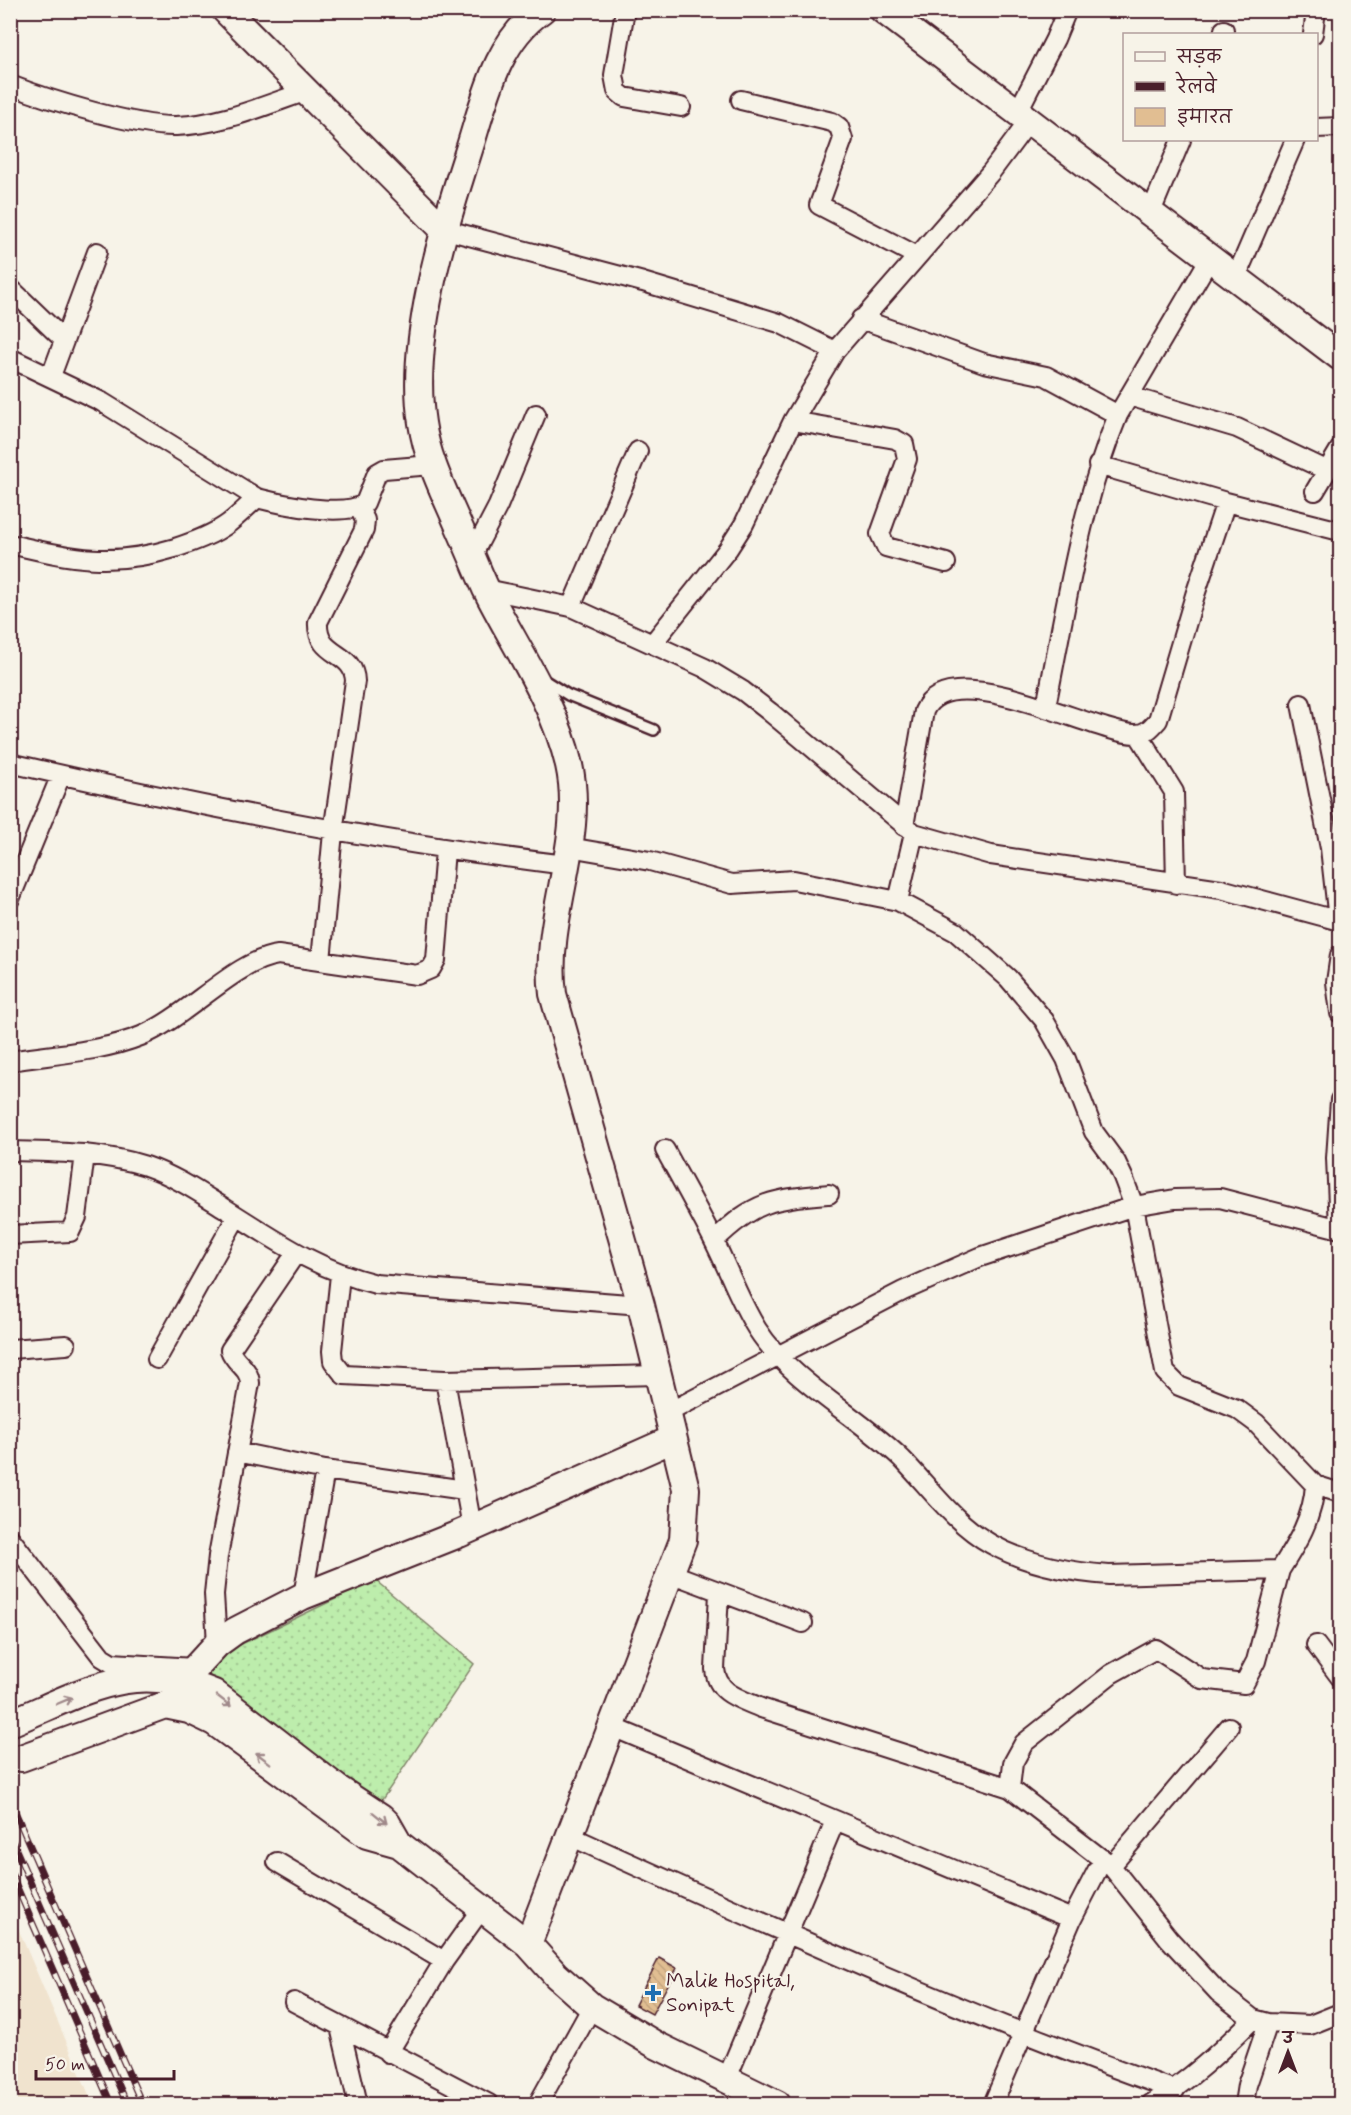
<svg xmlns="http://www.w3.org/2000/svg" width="1351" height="2115" font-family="Mynerve,'Playpen Sans Deva',sans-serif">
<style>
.built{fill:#f0e3ce}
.grass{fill:url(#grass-dots);stroke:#84866c;stroke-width:1.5}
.building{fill:url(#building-back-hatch);stroke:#4a1f2b;stroke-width:1.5}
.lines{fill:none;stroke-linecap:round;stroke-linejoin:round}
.lane-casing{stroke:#4a1f2b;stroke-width:14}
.street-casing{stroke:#4a1f2b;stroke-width:22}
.secondary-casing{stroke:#4a1f2b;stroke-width:30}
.lane{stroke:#f7f3e8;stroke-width:9}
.street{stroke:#f7f3e8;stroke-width:18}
.secondary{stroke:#f7f3e8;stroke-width:26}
.rail-casing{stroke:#4a1f2b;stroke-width:7}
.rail{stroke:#f7f3e8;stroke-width:4.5;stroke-dasharray:14;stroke-linecap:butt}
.oneway{stroke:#a0898a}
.poi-dot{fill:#1f6fb2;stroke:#f7f3e8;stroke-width:2}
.labels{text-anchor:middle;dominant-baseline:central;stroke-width:4.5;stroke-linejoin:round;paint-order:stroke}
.poi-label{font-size:21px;fill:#4a1f2b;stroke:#f7f3e8;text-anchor:start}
</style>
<defs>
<pattern id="grass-dots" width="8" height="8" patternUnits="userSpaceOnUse" patternTransform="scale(1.5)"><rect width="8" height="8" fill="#bdedac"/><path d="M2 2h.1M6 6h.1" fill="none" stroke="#a4cb94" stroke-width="1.8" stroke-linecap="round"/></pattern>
<pattern id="building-back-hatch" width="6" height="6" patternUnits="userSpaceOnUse" patternTransform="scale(1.5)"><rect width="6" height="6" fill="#e1be92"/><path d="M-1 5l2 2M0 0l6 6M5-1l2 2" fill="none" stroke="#c3a37e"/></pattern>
</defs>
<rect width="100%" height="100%" fill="#f7f3e8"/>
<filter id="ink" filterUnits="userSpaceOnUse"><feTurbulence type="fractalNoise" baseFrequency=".0167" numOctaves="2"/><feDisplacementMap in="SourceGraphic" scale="12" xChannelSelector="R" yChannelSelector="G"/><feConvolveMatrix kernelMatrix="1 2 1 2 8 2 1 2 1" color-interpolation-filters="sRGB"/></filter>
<g filter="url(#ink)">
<path class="built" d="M10,1912H11L93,2104H11Z"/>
<path class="grass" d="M375,1580L474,1664L377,1807L208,1674L225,1652Z"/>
<path class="building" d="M659,1958L677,1968L652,2014L635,2005Z"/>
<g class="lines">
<g class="lane-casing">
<path id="lane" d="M544,680L568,695L654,730"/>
</g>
<g class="street-casing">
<path id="street" d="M625,10L614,75L617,91L624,97L681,107
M1223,34L1224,30
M1313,34L1316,10
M10,85C49,100 136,127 176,126C220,125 263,106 304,92
M741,100L832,122L839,127L843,139L819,205L917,256
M1018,111L1055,39L1067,10
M1316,128L1340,127
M1151,212L1181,140
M443,229L643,282L779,323L835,351
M1236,277L1295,140
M10,288L64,340
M861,319L984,363L1046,376L1118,415
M10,358L102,402L257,498C280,504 345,518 365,503L377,473L384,469L432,465
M51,376L97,252
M1129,396L1237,428L1326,470
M793,421L895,439L904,444L907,459L880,534L886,547L946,563
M1098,465L1226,502L1340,531
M1315,491L1340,449
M10,544C73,559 112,567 175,548C193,542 213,535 229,523C239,515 248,506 257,498
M472,556L498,506L536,414
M486,589L571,607L705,668L743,691L770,712L914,833L991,855L1221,889L1340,921
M571,607L638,451
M653,643L728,549L744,524L793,421L835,351L991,172L1029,121
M1301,704L1330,848L1338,920
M1046,706C1066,608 1080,507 1118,415L1210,258
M1138,734L1174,792L1176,884
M10,763C195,806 378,842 566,865
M904,826L924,711C949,654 1095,734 1135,734C1146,734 1151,728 1158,720L1195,595L1226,502
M569,847L650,861L732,884L794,880L898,901L956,932L1008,978L1044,1020L1066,1059L1094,1132L1116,1162L1123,1177L1134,1206L1165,1372L1179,1386L1237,1409L1256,1423L1315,1485L1340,1493
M10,899L61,775
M898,901L914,833
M1340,955L1336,982L1340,1013
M321,961L333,832L355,681C354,650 316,658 318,622L364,530L365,520L359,508
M10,1061C53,1054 101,1052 141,1036C186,1018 236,960 278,955L417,975L431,969L436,960L445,850
M665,1150C682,1181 699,1211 715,1243C729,1271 740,1302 757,1329C791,1382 857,1415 902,1459C931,1489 954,1523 991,1544C1026,1564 1068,1572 1109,1575L1280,1570C1297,1543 1313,1518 1315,1485
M10,1151C56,1152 102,1152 146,1166C175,1176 200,1193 226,1209C277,1241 316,1269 376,1284L641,1305
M1339,1228L1336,1158L1340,1100
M10,1235L70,1232L77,1217L85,1154
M714,1241C756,1200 772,1199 829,1194
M340,1275L332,1351L333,1361L344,1375L445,1380L658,1375
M10,1349L66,1345
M157,1359L237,1216
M445,1380L472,1527
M667,1413L903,1291L980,1257L1134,1206L1175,1199L1220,1198L1340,1229
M237,1452L325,1470L465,1490
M10,1538L102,1657L112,1663L194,1668
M670,1573L803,1623
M719,1593L715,1669C717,1694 741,1699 761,1708L1010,1788L1111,1866L1169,1939L1218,1992L1253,2019L1268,2023L1310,2025L1340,2013
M303,1596L325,1470
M217,1644L214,1594L218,1556L250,1383C249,1367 235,1364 230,1350L296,1253
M1316,1645L1340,1677
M610,1726L1072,1919
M1010,1788L1013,1763L1024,1743L1111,1674L1156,1649L1202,1679L1244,1684L1256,1661L1280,1570
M570,1836C769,1926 968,2017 1175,2090
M277,1862L444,1961
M1111,1866L1229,1727
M294,2002L489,2104
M340,2027L358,2104
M388,2053L444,1961L482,1908
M727,2078L835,1821
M538,2104L592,2007
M993,2104L1072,1919L1103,1859
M1151,2104C1189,2081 1221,2051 1253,2019
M1244,2104L1247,2085L1268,2023"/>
</g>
<g class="secondary-casing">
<path id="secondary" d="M225,10L443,229
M883,10L1340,357
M182,1682L217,1644L235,1631L303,1596L459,1534L673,1439
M10,1723C87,1691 131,1659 214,1693L337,1788L381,1817L387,1823L399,1844L367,1835L214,1722L189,1710L165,1705L21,1758
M399,1844L528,1944L556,1975L592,2007L656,2045L777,2104
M528,1944L683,1540L686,1489L641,1305L553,994C543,917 586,840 569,765C554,701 515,647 486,589C476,567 467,544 457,522C443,490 427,458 422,423C409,343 442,233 467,156C484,105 494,43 542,10"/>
</g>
<use href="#lane" class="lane"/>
<use href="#street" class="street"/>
<use href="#secondary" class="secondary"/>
<g class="rail-casing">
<path id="rail" d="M10,1800L142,2104
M10,1836L127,2104
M10,1871L111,2104"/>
</g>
<use href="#rail" class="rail"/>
</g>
<defs><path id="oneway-shaft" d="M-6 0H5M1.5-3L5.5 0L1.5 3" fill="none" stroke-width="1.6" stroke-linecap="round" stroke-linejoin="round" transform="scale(1.5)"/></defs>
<g class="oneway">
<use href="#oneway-shaft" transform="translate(64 1701) rotate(-23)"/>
<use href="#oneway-shaft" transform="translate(224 1701) rotate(38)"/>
<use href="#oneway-shaft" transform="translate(263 1758) rotate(-143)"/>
<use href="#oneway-shaft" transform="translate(380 1818) rotate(39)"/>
</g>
</g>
<path class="poi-dot" d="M650 1984h6v6h6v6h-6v6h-6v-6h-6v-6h6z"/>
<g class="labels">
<g class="poi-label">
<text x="666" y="1981">Malik Hospital,<tspan x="666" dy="24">Sonipat</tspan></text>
</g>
</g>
<rect width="1351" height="2115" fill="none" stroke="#f7f3e8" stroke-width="36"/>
<rect x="18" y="18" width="1315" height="2079" fill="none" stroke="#4a1f2b" stroke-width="2" filter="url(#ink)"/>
<rect x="1123" y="33" width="195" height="108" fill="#f7f3e8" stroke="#b29e9c" stroke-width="1.5"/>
<rect x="1135" y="52" width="30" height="9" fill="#f7f3e8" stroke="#b29e9c" stroke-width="1.5"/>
<text x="1177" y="63" font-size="18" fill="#4a1f2b">सड़क</text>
<rect x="1135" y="82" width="30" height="9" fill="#4a1f2b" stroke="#b29e9c" stroke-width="1.5"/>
<text x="1177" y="93" font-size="18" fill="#4a1f2b">रेलवे</text>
<rect x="1135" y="108" width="30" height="18" fill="#e1be92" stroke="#b29e9c" stroke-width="1.5"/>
<text x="1177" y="123" font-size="18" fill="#4a1f2b">इमारत</text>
<g transform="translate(1288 2052)" stroke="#f7f3e8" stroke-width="4.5" paint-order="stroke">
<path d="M0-4.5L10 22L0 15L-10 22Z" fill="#4a1f2b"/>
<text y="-9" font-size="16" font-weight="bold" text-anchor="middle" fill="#4a1f2b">उ</text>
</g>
<path d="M36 2070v9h138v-9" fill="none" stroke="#4a1f2b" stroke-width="3"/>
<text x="45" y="2070" font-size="18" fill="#4a1f2b" stroke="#f7f3e8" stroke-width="4.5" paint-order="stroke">50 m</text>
</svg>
